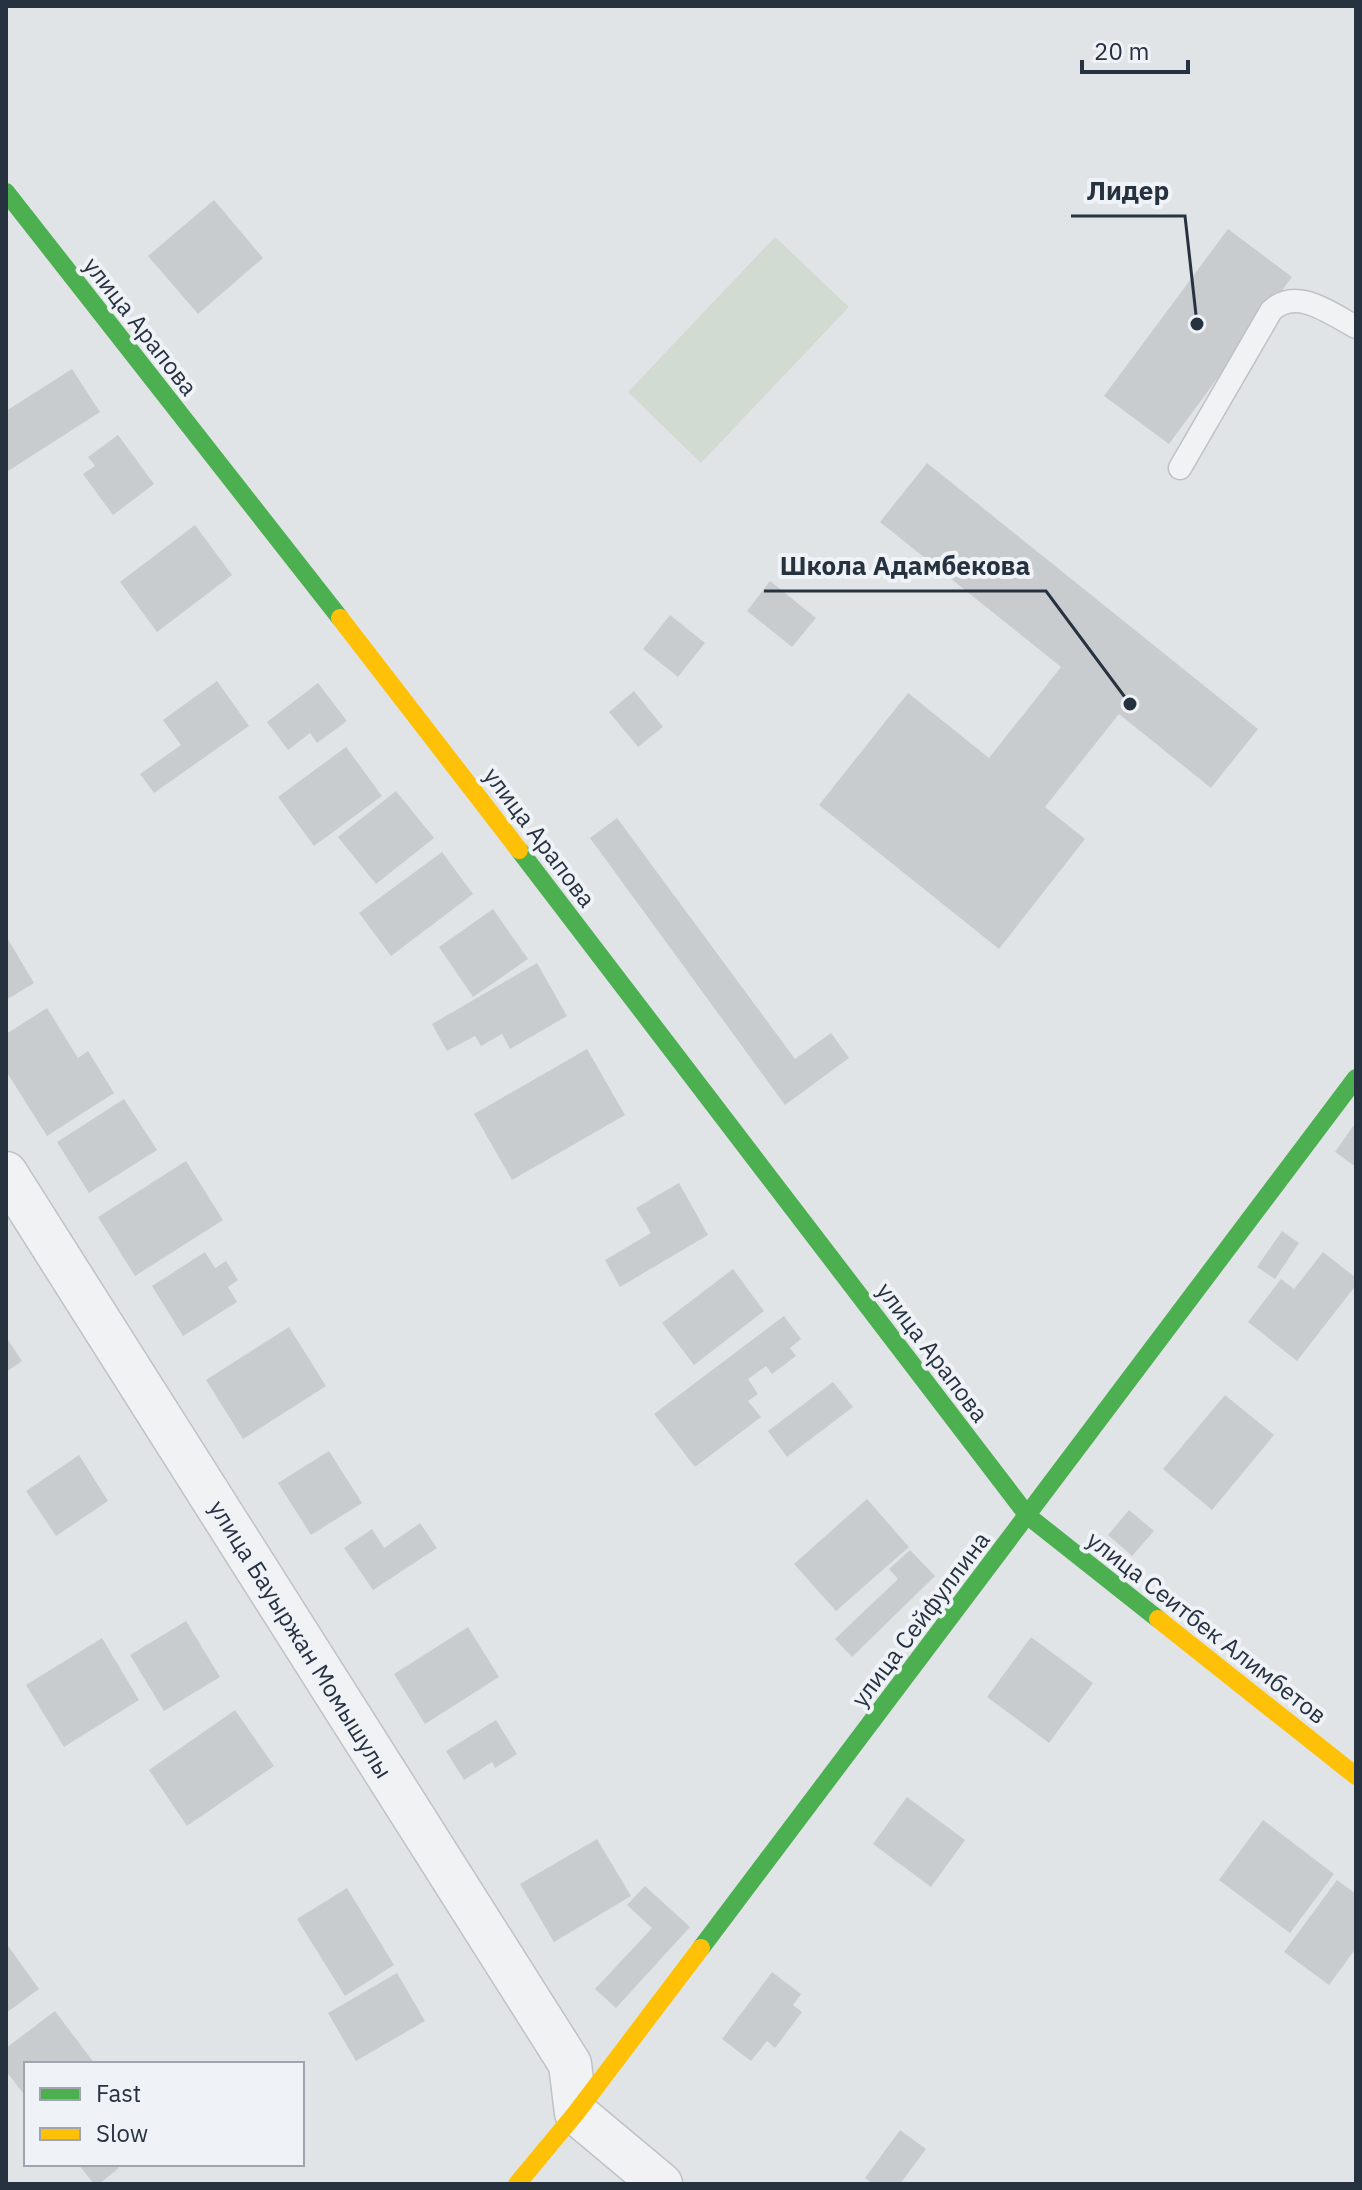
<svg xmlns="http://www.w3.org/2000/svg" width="1362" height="2190" font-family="'IBM Plex Sans',sans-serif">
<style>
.green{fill:#d2dbd2}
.building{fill:#c9cccf}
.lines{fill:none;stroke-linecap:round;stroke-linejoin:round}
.lane-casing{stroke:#bfc2c5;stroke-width:25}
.street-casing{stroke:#bfc2c5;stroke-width:45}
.lane{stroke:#f1f2f3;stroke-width:22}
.street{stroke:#f1f2f3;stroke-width:42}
.fast{stroke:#4caf50;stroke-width:18}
.slow{stroke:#ffc107;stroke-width:18}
.labels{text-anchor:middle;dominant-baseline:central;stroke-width:8;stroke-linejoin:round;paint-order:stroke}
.street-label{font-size:24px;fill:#273241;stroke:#eff2f6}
.leader{fill:none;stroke:#273241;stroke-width:3}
.callout-dot{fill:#273241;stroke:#eff2f6;stroke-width:3}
.callout-label{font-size:26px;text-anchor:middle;font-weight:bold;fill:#273241;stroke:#eff2f6;stroke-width:8;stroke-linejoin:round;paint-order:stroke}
</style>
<rect width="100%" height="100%" fill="#e1e4e7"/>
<path class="green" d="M775,237L849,307L701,463L628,392Z"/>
<path class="building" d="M214,200L263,258L198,314L148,256Z
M1228,229L1292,277L1169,444L1104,396Z
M72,369L100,412L8,471L6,411Z
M118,435L154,484L113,515L83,474L95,466L88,457Z
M927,463L1258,729L1211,788L1119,714L1045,807L1085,839L999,949L819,805L908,693L989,758L1061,667L880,522Z
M195,525L232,575L157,632L120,582Z
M770,581L816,618L792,647L747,611Z
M670,615L705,643L678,677L643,649Z
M217,681L249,726L154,793L140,774L181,745L163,720Z
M318,683L347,721L317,743L310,733L288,750L267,722Z
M634,691L663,727L638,747L609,712Z
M346,747L382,796L314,846L278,797Z
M396,791L434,838L376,884L338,837Z
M617,818L795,1059L831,1033L849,1058L785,1105L590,838Z
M442,852L473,894L391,956L359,913Z
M493,909L528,959L473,997L439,947Z
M6,936L34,983L6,1000Z
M537,963L567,1016L510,1049L502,1034L481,1046L475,1036L447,1051L432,1024Z
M47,1008L78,1058L88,1051L114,1093L47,1136L6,1071V1034Z
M587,1049L625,1115L512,1180L474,1114Z
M124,1099L157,1150L89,1193L57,1142Z
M1356,1122V1167L1335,1152Z
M186,1161L223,1220L135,1276L98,1217Z
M679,1183L708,1235L620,1287L605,1260L651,1233L636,1208Z
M1282,1231L1299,1243L1275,1279L1257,1267Z
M205,1252L215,1268L226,1261L238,1280L228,1287L237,1302L183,1336L152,1286Z
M1323,1252L1356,1278V1285L1297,1361L1248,1322L1281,1279L1294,1289Z
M733,1269L764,1311L694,1365L662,1323Z
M784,1316L801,1339L790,1348L796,1356L772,1374L766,1366L748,1379L758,1394L748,1401L761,1417L695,1467L654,1414Z
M289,1327L326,1386L243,1439L206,1380Z
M6,1337L22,1361L6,1372Z
M833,1382L853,1407L787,1457L768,1431Z
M1225,1395L1274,1435L1212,1510L1163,1469Z
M329,1451L362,1503L311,1535L278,1483Z
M79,1455L108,1501L56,1536L26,1491Z
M867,1499L909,1547L836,1611L794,1564Z
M1129,1510L1154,1531L1132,1556L1108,1535Z
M420,1523L437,1548L373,1590L344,1548L372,1529L384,1548Z
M910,1550L935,1576L852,1657L835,1639L898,1579L889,1569Z
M186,1621L220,1677L164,1711L130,1655Z
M468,1627L499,1677L425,1724L394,1674Z
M1031,1637L1093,1683L1049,1743L987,1697Z
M102,1638L139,1700L64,1747L26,1685Z
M235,1710L274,1766L187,1826L149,1770Z
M496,1720L517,1754L495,1768L492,1762L464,1780L446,1751Z
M907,1797L965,1840L931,1887L873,1844Z
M1263,1820L1334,1874L1290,1933L1219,1880Z
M597,1839L631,1896L554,1942L520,1884Z
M1337,1880L1356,1894V1948L1329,1985L1284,1952Z
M645,1886L690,1927L616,2008L595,1989L652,1928L627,1905Z
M347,1888L394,1965L345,1996L297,1919Z
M6,1943L39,1989L6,2013Z
M772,1972L801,1994L793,2005L802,2012L775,2048L767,2041L751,2061L722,2039Z
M397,1973L425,2021L356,2061L328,2013Z
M55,2011L95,2064H26V2097L6,2071V2048Z
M900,2130L926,2149L900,2184H873L865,2178Z
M78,2164H115L119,2168L99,2184H94Z"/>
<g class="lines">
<g class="lane-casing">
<path id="lane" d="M1180,468L1271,311C1296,286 1331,314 1356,327"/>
</g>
<g class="street-casing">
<path id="street" d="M6,1173L570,2064L576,2113L661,2184"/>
</g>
<use href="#lane" class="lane"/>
<use href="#street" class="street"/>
<path class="fast" d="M6,192L340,618
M519,850L1028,1516L1158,1619
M701,1948L1356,1078"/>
<path class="slow" d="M340,618L519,850
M1158,1619L1356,1776
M517,2184L576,2113L701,1948"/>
</g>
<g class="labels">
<g class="street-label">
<text transform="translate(141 326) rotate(52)">улица Арапова</text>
<text transform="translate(540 837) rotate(53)">улица Арапова</text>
<text transform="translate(933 1352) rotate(53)">улица Арапова</text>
<text transform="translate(920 1619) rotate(-53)">улица Сейфуллина</text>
<text transform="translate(1207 1627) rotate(38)">улица Сеитбек Алимбетов</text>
<text transform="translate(301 1639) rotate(58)">улица Бауыржан Момышулы</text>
</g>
</g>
<path class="leader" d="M1197 324L1185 216H1071M1130 704L1046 591H764"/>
<g class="callout-dot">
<circle cx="1197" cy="324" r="8"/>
<circle cx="1130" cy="704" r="8"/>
</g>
<g class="callout-label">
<text x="1128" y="200">Лидер</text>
<text x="905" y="575">Школа Адамбекова</text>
</g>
<rect width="1362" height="2190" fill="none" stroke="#273241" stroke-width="16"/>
<rect x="24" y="2062" width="280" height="104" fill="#eff2f6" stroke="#9fa5ae" stroke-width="2"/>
<rect x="40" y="2088" width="40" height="12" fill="#4caf50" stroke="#9fa5ae" stroke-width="2"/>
<text x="96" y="2102" font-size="24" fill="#273241">Fast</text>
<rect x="40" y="2128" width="40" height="12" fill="#ffc107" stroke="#9fa5ae" stroke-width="2"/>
<text x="96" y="2142" font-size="24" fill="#273241">Slow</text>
<path d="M1082 60v12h106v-12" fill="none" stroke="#273241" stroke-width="4"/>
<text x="1094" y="60" font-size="24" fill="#273241" stroke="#eff2f6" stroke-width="6" paint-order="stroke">20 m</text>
</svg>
